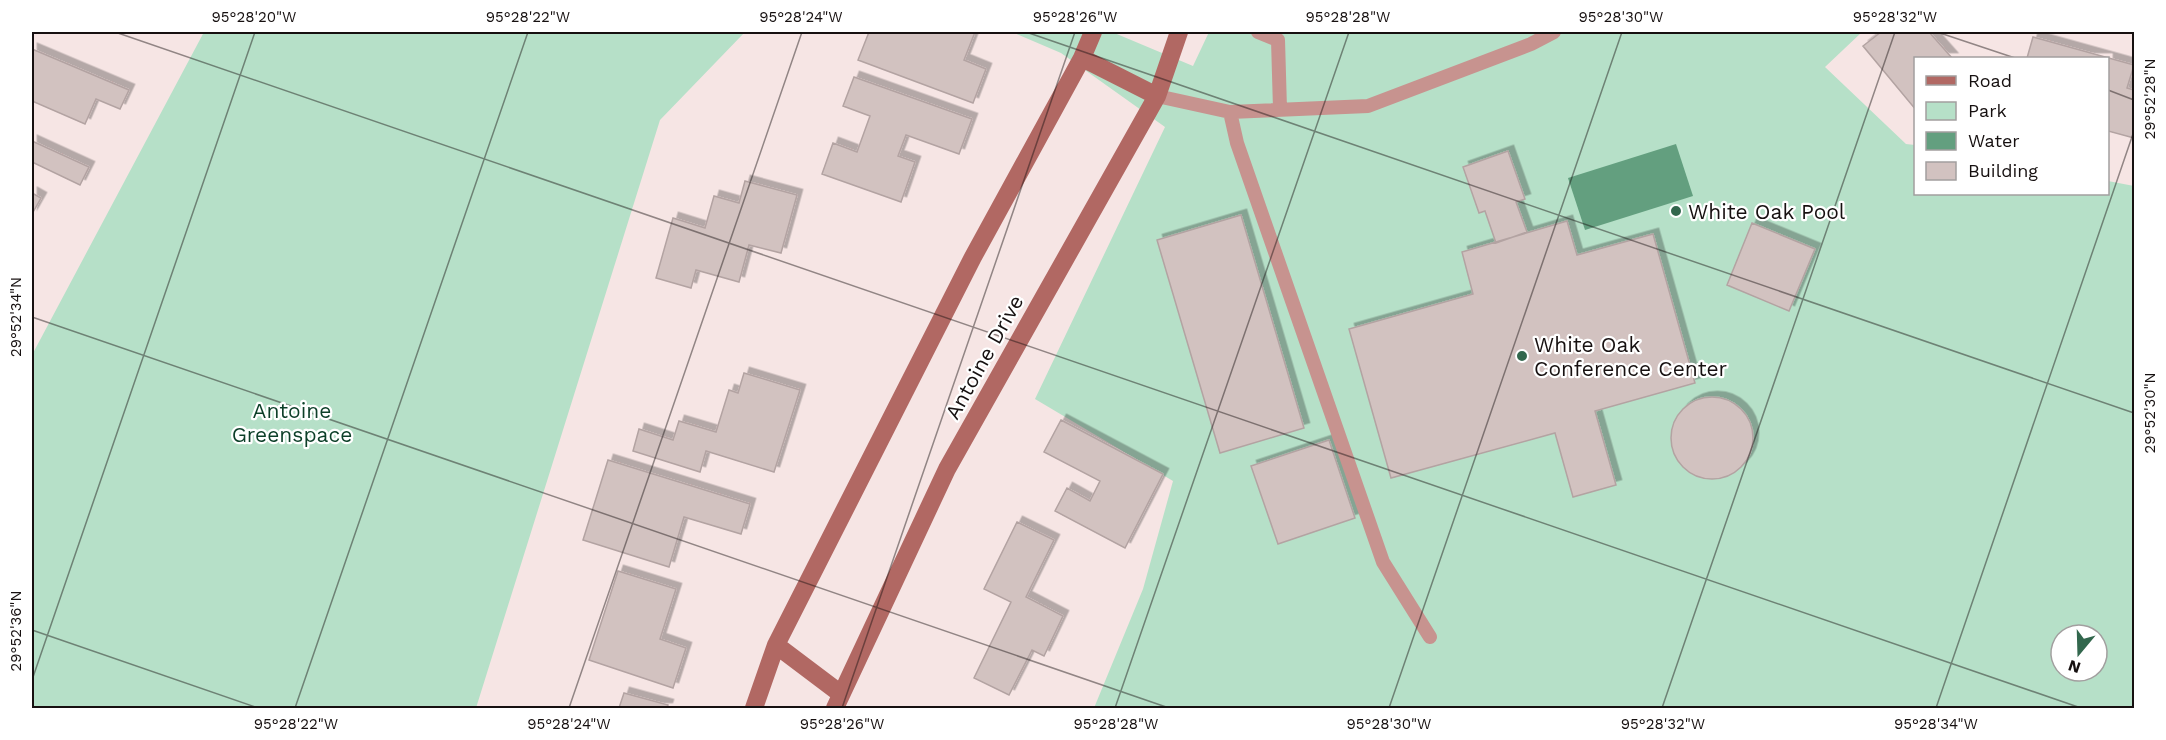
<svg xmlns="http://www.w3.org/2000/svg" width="2166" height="740" font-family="'Work Sans',sans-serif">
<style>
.green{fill:#b6e0c8;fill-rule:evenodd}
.water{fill:#639f7f}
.building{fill:#d2c2c0;stroke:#b3a3a2;stroke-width:1.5;filter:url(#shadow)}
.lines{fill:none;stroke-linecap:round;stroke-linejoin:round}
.service{stroke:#c7938f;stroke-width:14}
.secondary{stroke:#b16863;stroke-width:18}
.ticks{fill:none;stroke:#161010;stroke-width:1.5;stroke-opacity:0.45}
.poi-dot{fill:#32674d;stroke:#fff;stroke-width:2}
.labels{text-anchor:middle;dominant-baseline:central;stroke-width:4.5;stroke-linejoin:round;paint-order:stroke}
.poi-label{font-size:21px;fill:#161010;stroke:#fff;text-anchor:start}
.street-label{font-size:21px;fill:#161010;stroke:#fff}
.park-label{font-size:21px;fill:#0c3f28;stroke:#fff}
.neatline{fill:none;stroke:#161010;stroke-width:2}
.ticks-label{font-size:15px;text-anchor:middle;fill:#161010}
</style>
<defs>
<filter id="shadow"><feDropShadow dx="5.5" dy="-5.5" stdDeviation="0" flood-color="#0004"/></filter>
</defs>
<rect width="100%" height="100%" fill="#f6e5e4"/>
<path class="green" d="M204,32H745L660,120L476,708H32V355Z
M1012,32H1112L1193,66L1209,32H1862L1825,67L1906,144L1915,145L1916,194H2108V181L2134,186V708H1094L1143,589L1173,481L1035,399L1165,127L1061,53ZM2061,635H2097V671H2061Z"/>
<path class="water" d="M1676,144L1693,196L1585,230L1568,178Z"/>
<path class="building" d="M869,32H975L964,60L986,69L973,103L858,60Z
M1881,32H1929L1952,58H1916V110L1863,46Z
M2033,37L2134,65L2127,88L2134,90V138L2108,131V58H2027Z
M32,49L129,90L120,109L96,99L85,124L32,101Z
M854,77L972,119L959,154L906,135L898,156L915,162L901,202L822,174L833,143L857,152L870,116L843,106Z
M32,141L89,167L80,185L32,162Z
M1508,151L1525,199L1516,202L1527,232L1496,243L1485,211L1479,213L1463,167Z
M745,181L797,195L781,253L749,245L739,282L696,270L691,288L656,278L673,218L705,228L714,196L739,203Z
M32,193L41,198L32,214Z
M1241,215L1304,428L1220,453L1157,240Z
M1567,221L1577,255L1653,234L1695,383L1595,411L1616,485L1573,497L1555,433L1391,478L1349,329L1473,294L1462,252Z
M1752,223L1815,249L1789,311L1727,285Z
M744,373L800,390L774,472L706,451L700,472L633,451L639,429L673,440L679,421L716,432L729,390L738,393Z
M1671 438a41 41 0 1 1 82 0a41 41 0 1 1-82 0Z
M1061,420L1163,474L1125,548L1055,511L1067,488L1090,501L1100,481L1044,452Z
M1329,440L1355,518L1278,544L1251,466Z
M608,460L750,504L741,534L684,517L669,567L583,540Z
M1017,522L1054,540L1026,597L1063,616L1044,656L1032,650L1009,695L974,678L1011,602L984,589Z
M618,571L676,589L660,639L686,648L673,688L589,660Z
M624,693L668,705L667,708H619Z"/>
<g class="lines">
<path class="service" d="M1258,32L1278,40L1280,109
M1157,96L1230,112L1368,106L1531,44L1554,32
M1230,112L1237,143L1383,562L1430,637"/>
<path class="secondary" d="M1082,58L1157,96
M776,645L841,694
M754,708L776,645L973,257L1082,58L1093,32
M835,708L947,469L1157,96L1179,32"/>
</g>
<path class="ticks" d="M115,32L2081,708M1026,32L2134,413M1937,32L2015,58M2108,90L2134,100M32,317L1169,708M32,630L258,708M32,680L255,32M295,708L528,32M569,708L802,32M842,708L1075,32M1115,708L1349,32M1389,708L1622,32M1662,708L1895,32M1936,708L2134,131"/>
<g class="poi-dot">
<circle cx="1676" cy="211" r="6"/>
<circle cx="1522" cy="356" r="6"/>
</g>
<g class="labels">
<g class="poi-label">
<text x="1688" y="211">White Oak Pool</text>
<text x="1534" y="344">White Oak<tspan x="1534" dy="24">Conference Center</tspan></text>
</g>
<g class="street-label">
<text transform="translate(984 357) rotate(-61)">Antoine Drive</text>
</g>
<g class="park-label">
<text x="292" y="410">Antoine<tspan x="292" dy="24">Greenspace</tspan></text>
</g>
</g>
<rect width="2166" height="740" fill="none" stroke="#ffffff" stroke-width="66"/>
<rect x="1914" y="57" width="195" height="138" fill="#ffffff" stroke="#a29f9f" stroke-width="1.5"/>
<rect x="1926" y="76" width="30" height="9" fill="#b16863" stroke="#a29f9f" stroke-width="1.5"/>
<text x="1968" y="87" font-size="18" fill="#161010">Road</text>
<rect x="1926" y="102" width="30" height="18" fill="#b6e0c8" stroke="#a29f9f" stroke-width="1.5"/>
<text x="1968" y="117" font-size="18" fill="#161010">Park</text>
<rect x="1926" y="132" width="30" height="18" fill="#639f7f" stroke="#a29f9f" stroke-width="1.5"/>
<text x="1968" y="147" font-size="18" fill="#161010">Water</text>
<rect x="1926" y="162" width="30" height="18" fill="#d2c2c0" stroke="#a29f9f" stroke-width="1.5"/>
<text x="1968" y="177" font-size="18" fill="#161010">Building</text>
<g transform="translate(2079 653) rotate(199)"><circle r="28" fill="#ffffff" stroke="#a29f9f" stroke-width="1.5"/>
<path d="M0-4.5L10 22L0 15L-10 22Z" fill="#32674d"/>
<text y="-9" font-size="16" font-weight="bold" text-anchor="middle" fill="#161010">N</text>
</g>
<rect x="33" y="33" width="2100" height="674" class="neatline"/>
<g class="ticks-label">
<text x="254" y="22">95°28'20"W</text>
<text x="528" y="22">95°28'22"W</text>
<text x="801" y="22">95°28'24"W</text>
<text x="1075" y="22">95°28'26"W</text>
<text x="1348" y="22">95°28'28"W</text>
<text x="1621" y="22">95°28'30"W</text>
<text x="1895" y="22">95°28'32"W</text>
<text transform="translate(2150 99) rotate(-90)" y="5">29°52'28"N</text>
<text transform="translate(16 317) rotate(-90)" y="5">29°52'34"N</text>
<text transform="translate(2150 413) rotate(-90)" y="5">29°52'30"N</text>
<text transform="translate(16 631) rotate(-90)" y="5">29°52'36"N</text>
<text x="296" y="729">95°28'22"W</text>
<text x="569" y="729">95°28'24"W</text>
<text x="842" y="729">95°28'26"W</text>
<text x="1116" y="729">95°28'28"W</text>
<text x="1389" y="729">95°28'30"W</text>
<text x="1663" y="729">95°28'32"W</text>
<text x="1936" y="729">95°28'34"W</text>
</g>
</svg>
